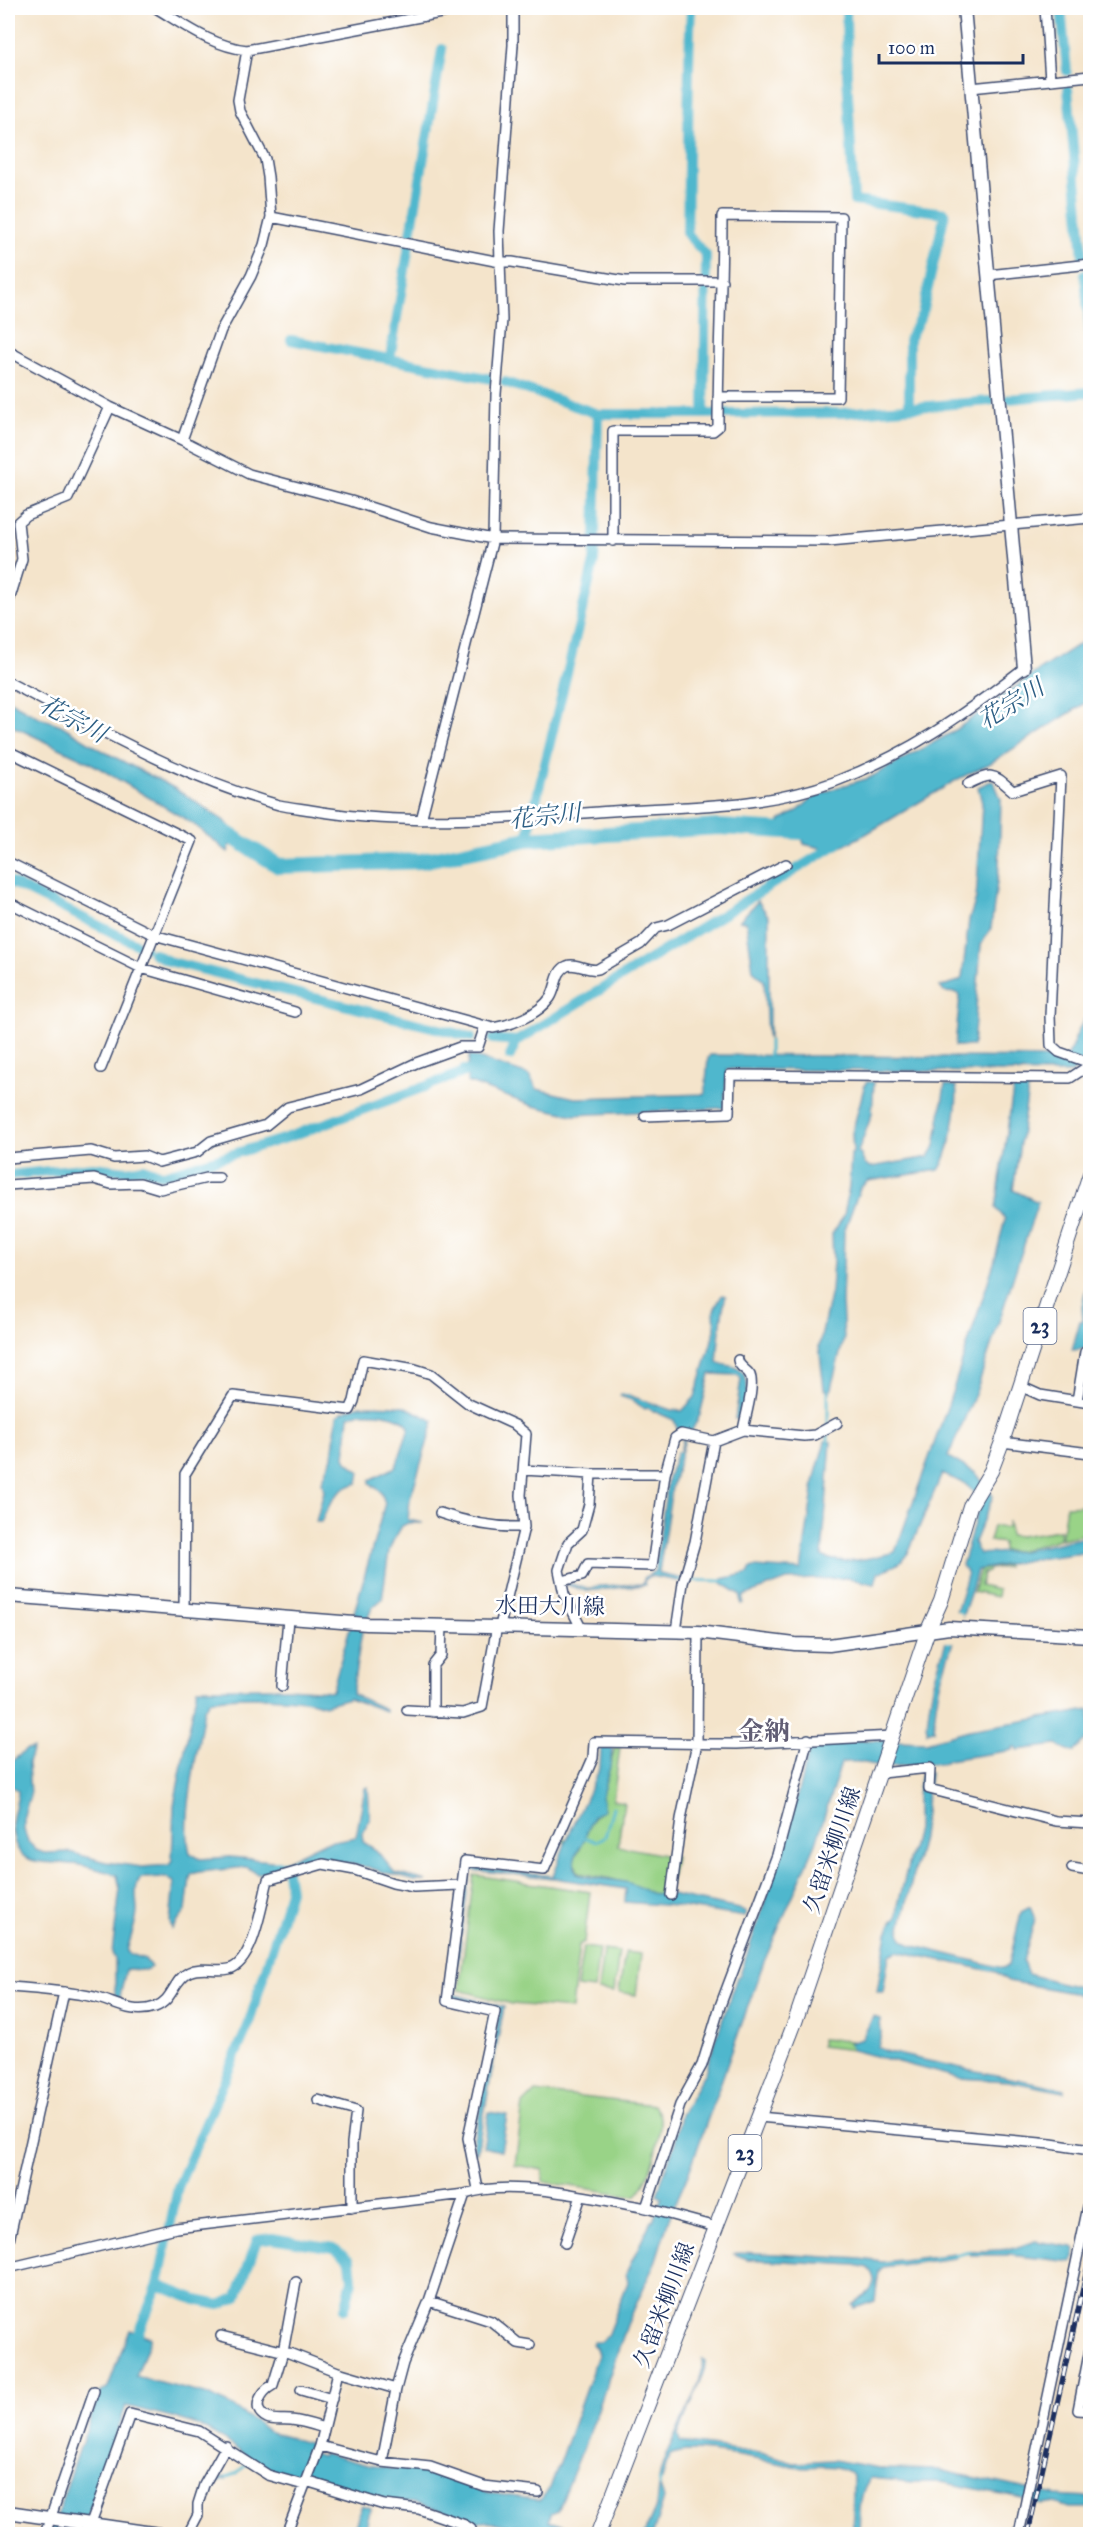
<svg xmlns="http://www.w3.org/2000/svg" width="1098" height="2542" font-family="'IM FELL Great Primer','Noto Serif JP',serif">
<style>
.green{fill:#99d387;stroke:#5a8172;stroke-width:1.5}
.water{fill:#4fb7cd;stroke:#357396;stroke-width:1.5}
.pier{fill:#f4e4cb}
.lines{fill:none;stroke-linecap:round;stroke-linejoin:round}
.stream{stroke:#4fb7cd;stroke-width:3}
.canal{stroke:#4fb7cd;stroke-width:10}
.river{stroke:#4fb7cd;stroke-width:16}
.street-casing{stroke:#3c4a6e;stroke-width:12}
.secondary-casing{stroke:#3c4a6e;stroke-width:15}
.primary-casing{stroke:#3c4a6e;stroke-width:16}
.street{stroke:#fff;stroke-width:9}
.secondary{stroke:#fff;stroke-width:12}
.primary{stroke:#fff;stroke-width:14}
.rail-casing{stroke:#1b2f5e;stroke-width:5}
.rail{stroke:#fff;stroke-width:3;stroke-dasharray:9;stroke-linecap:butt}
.labels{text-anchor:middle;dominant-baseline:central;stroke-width:5;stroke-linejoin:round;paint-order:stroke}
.shield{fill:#fff;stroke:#5f6d8e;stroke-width:1.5}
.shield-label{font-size:21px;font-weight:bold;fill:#1b2f5e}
.street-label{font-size:22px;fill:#1b2f5e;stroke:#fff}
.water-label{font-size:24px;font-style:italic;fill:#2d5f85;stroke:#fff}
.quarter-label{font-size:26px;font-weight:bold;fill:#605d74;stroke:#fff}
</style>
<rect width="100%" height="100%" fill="#fff"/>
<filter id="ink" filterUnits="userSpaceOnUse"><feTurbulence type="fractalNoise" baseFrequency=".0167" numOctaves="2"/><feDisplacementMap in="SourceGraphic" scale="12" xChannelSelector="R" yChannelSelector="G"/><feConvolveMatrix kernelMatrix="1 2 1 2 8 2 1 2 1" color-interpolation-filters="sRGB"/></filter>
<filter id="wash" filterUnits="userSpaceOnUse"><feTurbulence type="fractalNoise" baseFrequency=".008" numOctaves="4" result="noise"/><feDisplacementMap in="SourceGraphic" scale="24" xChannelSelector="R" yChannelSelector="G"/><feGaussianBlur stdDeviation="1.35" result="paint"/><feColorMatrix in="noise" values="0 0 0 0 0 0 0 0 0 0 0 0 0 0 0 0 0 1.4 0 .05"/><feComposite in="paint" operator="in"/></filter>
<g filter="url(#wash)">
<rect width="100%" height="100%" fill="#f4e4cb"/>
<path class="green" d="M1090,1505V1533L1061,1539L1066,1506Z
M1008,1521L1010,1535L1020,1536L1060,1530L1059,1539L1019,1551H1003V1543L989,1541L993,1526L1004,1528L1008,1525Z
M1006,1565L1007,1567L989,1569L988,1572L983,1573L980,1586L998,1590L997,1597L973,1592L980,1570Z
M615,1747H620L613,1800L624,1802L618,1846L675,1857L668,1897L650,1894L636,1886L608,1878L578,1873L574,1859L583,1842L580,1840L577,1846L574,1845L573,1847L562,1841L563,1838L576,1842L579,1837L584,1840C587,1828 590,1818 601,1811V1798Z
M474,1875L590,1892L584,1942L579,1945L572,2009L511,2004L459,1990Z
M583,1947L599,1949L594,1989L577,1987Z
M603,1950L619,1952L614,1992L598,1990Z
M625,1952L641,1954L636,1995L619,1992Z
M821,2039L851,2041L852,2050L821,2046Z
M535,2092L654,2105C656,2109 660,2114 660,2118C661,2135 649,2186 635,2196L544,2182L543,2170L515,2165L523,2104Z"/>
<path class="water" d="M1090,637V700L989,764L958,779L866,834L833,851L804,844L802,837L783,836L780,821L799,810L811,799L835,788L869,778L951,733L1039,670Z
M8,700L39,717L61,725L103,751L176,789L226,822L234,832L228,852L192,823L89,762L8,724Z
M991,781L994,782L1001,799L999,867L991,928L981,945L973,1046H955L960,996L957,993L944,992L940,987L959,981L962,978L969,920L976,899L977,886L982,803L978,787Z
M758,901L769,917V1041L767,1034L764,981L753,970L747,928L746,922L739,921Z
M1090,1012V1052L1086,1055L1083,1064L1071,1073L727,1069L724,1108L573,1115L533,1106L467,1082L469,1055L529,1075L537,1089L575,1098L705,1094L708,1058L710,1055L1062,1058L1068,1056C1076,1038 1078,1026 1090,1012Z
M867,1082H874L872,1114L858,1152L860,1153L865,1165L871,1167L929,1157L935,1146L945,1085L956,1086C959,1103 950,1155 939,1170L868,1181L860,1188L844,1232L842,1303L844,1338L830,1392L824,1389L819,1346L831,1291L833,1261L832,1234L844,1216L849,1187L851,1154L853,1153L852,1133L865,1084Z
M1014,1083L1029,1084L1013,1190L1038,1202L976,1392L948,1457L976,1473L993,1496L974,1542L979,1554L1022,1551L1090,1536V1552L1029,1560L977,1570C964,1623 934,1674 934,1730L927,1732C928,1677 954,1627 967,1575L962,1565L977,1513L983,1500L964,1483L942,1474L908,1553L900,1563L878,1573L875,1584L847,1578L787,1580L744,1596L743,1603L741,1604V1595L722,1583L723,1579L749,1573L750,1568L754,1567L801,1570L815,1477L825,1441L831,1442L822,1556C839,1566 877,1557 895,1552L948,1405L994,1263L1005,1219L996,1208Z
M1090,1270V1323L1085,1339L1086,1349L1072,1350L1080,1321H1083L1082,1306Z
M722,1295L726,1296C723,1303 716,1356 718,1362C724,1366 731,1365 737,1368C755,1378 745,1403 741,1419H735L741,1379L738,1375L710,1374L700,1415L691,1432L678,1431L674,1420L647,1408L644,1409L634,1401L620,1396L621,1394L628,1395L671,1410L682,1411L695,1397L715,1330L714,1310Z
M360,1405L404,1406L434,1421L410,1499L408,1520L423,1523H408L402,1526L393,1541L389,1551L382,1599L372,1608L362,1631L352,1694L385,1709V1711L349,1698L324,1705C303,1696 233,1695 210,1700L204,1709C199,1745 181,1820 190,1853L200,1859L230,1857L283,1862L322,1843L356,1837L365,1788L368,1787L370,1819L362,1833L363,1842L376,1850L395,1873L427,1881H415L370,1868L324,1859L257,1874L247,1867L199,1872L192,1874L190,1878L186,1911L172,1929L170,1922L174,1882L166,1877L141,1878C133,1888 137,1900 137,1912C136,1924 130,1939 127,1951L129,1954L145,1959L151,1967L145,1970L126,1969L119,2002L115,2000V1959L112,1953L120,1889L117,1875C103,1871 86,1865 71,1864C39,1860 16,1869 12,1828C11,1816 18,1803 18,1791L8,1783V1760L12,1761L26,1750L33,1749L28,1762L30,1796L24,1815V1830L28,1841L36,1850L44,1853L69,1852L106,1862L142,1867L169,1865L172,1861L174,1805L197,1688H287L332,1691L385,1503L381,1492L370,1483V1480L396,1467L409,1428C406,1413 361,1409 349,1416L345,1457L347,1461L360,1472L358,1483C336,1488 330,1503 321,1522H316L324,1491L322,1482L332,1457L337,1416L342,1412Z
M683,1439H685L672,1487L659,1572L660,1574L679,1578V1581L650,1576L644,1581L645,1585L586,1591L567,1585L568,1583L588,1589L599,1586L642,1584L645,1577L655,1571L668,1478L677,1452H680Z
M1090,1710V1736L1073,1752L1057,1745L1018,1750L1017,1747H1013V1750L948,1760L943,1763C923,1764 903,1767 884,1766C866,1765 860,1759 841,1763L816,1843L763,1964L688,2175L669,2218L656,2260L627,2325L595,2418L558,2511L551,2514L549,2521L567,2527L609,2534H568L550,2531L549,2534H541L544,2528L474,2521L420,2504L380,2499L314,2480L315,2476L305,2473L303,2476C277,2486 232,2443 210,2431C185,2418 153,2413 126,2406L82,2534H50L99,2394L108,2387L129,2330L151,2337L136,2377L205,2394L232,2406L270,2432L312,2444L310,2452L321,2456L323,2453L368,2465L393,2469L401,2467L427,2471L490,2493L540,2500L550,2488L598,2355L596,2348L592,2344L593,2342H601L607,2336L628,2282L626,2273L651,2221H653L662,2197L657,2194L675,2143L681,2115L705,2072L737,1977L740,1975L781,1854L811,1744L868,1740L926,1742L969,1730Z
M601,1748H612L610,1767L601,1798L603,1800V1811L594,1815C589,1823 588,1830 585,1838C579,1851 570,1858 577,1874C593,1880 618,1878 635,1885C645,1889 649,1896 662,1893L739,1909L746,1913L745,1917L675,1906L625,1902L626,1889L553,1878L470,1870L454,1992L456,1995L504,2007L477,2152H475L473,2142L482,2101L480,2097L485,2068L490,2066L500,2009L454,1998L451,1994L467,1870L472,1867L553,1876L566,1841L600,1768Z
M921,1773H930L922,1837L900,1932L902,1939L911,1945L1003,1968L1009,1964L1021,1912L1030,1907L1035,1919L1023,1961L1028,1974L1090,1990V1996L1008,1981L996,1972L897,1951L889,1955L883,1992H877L887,1933L892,1922L897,1917L898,1905L917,1829V1794Z
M873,2017L880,2019L881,2034L878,2047L885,2051C945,2066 1005,2076 1065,2089V2092L1008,2081L959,2078L852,2050L849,2043L862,2039Z
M489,2112L507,2115L501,2151L483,2147Z
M1035,2241L1073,2247L1076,2251L1072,2262L1009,2255H971L968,2252L1012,2249Z
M739,2252L861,2259L882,2262L954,2254L956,2258L883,2267L879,2271L875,2301L855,2308L853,2305C864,2296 884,2286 868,2268L855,2265L747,2259L734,2254Z
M702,2359L705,2361L704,2373L678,2435L680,2442L766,2454L794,2462L833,2460L885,2469L939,2470L1055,2495L1090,2497V2508H1069L1055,2503L1041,2505L1022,2498L941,2482H912L871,2478C858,2490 860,2518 859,2534H853V2478C851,2475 851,2473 847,2471C830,2462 811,2469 792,2466C769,2462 686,2442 669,2456L662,2480H659C663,2444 707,2390 702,2359Z
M225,2476L226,2479C204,2481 208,2518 199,2534H195C204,2516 199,2479 225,2476Z
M658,2487H660L664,2498L653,2534H644L656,2507Z
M362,2505L371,2508L364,2534H352Z"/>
<path class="pier" d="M954,1610L963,1615L955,1642H943Z"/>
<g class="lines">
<path class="stream" d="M769,1041V1055
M828,1392V1442
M679,1580L723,1581
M583,1837L596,1841L605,1837L613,1807
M953,2256L970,2252
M227,2477L236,2474L252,2459
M659,2487L660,2480"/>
<path class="canal" d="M691,8C687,83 689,158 687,234L706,255L704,414
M846,8L847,76L854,201L945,213L922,314L909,339V407
M1061,8L1067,71
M1068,89L1083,257
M1085,274L1090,336
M291,340L492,379
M390,359L442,49
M505,382L598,414
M1009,399L1090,392
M724,414L843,413L990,401
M595,537L598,414H716
M534,809L594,562L595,547
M527,839L531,823
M8,881L144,948
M153,953L168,961L471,1037
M493,1039L517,1041
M510,1056L517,1041L839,843
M464,1070L482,1076
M8,1175L93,1167L127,1171L143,1168L163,1175L286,1138L470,1070
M158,2285L196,2300L220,2305L237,2297L257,2240L272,2238L334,2248L350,2260L352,2280L345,2309
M133,2345L158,2285L178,2187L248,2026L290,1891L286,1865H276"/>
<path class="river" d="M215,826L279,866L421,861L527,839L719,827L802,832"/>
</g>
</g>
<g filter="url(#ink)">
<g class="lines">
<g class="street-casing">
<path id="street" d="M156,8C186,26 212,46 247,50L467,8
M1045,8L1050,80
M971,88L1090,76
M271,217L500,262H512L625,281H722
M988,275L1090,264
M8,351L110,407L182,440L249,474L351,501L431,527L493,539L829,541L1090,518
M182,440L221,330L251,276L264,245L271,217L268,177L265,159L240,111L238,100L247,50
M18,522L26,515L68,498L110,407
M613,541V431H713L718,427C718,356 722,286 722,216L841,217L838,397H718
M8,604L22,559L18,522
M8,682C95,727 183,779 279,805C293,808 308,809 322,812C422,827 525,817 625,810C695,806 768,807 834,782C908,754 962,716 1024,668
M8,751L192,841L101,1068
M968,784C993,772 992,773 1013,791L1061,776L1050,1016L1051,1045L1059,1052L1090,1063
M421,820L493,539L496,394L502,320L499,231L513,45V8
M8,862L154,935L493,1028C512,1025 539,1014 550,998C557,988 555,971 567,966C576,962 588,972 598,969L641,944L656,928L668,925L786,864
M8,902L141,968L295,1012
M645,1116L729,1113L730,1075L1070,1078L1090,1065
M8,1158L91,1151L114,1158L144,1156L159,1162L197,1152L211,1141L266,1125L288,1107L361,1089L416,1063L460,1047H478L485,1026
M8,1185L94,1179L111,1184L140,1183L160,1189L207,1178H219
M738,1360C739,1368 746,1368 750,1375C755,1386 745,1418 743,1430
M1020,1386L1040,1395L1090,1403
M1077,1401L1085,1352
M714,1441L743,1430L804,1436L815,1435L837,1423
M1002,1442L1090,1453
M523,1470L591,1474H665L675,1438L681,1434L714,1441L695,1542L683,1583L676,1631
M440,1513C469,1523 494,1528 524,1527
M562,1581L582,1576L588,1564L652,1566L665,1474
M184,1611L185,1474L233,1396L350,1410L354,1401L363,1360L415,1369L431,1374L469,1404L515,1425L526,1434L521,1495L524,1527L500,1626
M581,1628L564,1594L559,1570L568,1543L582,1530L589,1504L591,1474
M282,1686L288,1619
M407,1710L463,1713L482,1707L497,1626
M433,1712V1665L441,1655L442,1625
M881,1773L930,1768L929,1789L1056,1821L1090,1823
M1072,1868L1090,1871
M671,1895L681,1819L697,1743L698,1632
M8,1987C36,1989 65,1991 94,1997C115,2002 132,2015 155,2007C173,2001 173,1980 189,1972C201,1966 216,1972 229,1969C254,1963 262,1902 268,1880L323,1864L355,1870L393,1883L414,1887L460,1885
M318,2100L356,2111L352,2143V2208
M759,2117L1051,2144L1090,2150
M478,2189L468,2138L495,2012L447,2001L465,1861L544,1870L593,1758L594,1742L737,1744L893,1736
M465,2194L429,2301L403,2363L396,2389L338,2372L320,2446L382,2462L430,2467L484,2486L538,2492
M716,2227L646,2208L680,2105L702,2065L720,2006L777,1855L808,1739
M565,2243L581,2196
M8,2245L64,1992
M8,2268L176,2228L465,2194C511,2178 597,2199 646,2208
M296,2282L283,2352L273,2385C262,2391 249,2409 267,2418C274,2421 284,2419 291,2420C302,2421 314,2425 324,2428
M429,2301L491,2321L518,2343L530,2345
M221,2336L289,2353L338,2372
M1090,2349L1078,2410L1090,2411
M301,2390L332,2399
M382,2462L396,2389
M306,2481L384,2505L419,2509L465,2525L471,2529
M45,2534L94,2391
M87,2534L130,2414L199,2431L268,2475L304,2485
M188,2534L198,2515V2504L204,2485L226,2446
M286,2534L320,2446
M1019,2534L1090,2197"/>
</g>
<g class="secondary-casing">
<path id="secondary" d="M964,8L1024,668
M8,1596L367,1624L698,1632L795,1644L829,1645L949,1628L1090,1636
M8,2512L159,2534"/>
</g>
<g class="primary-casing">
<path id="primary" d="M598,2534L795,2022L928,1630L941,1601L970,1506L991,1471L1002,1442L1090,1174"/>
</g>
<use href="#street" class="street"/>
<use href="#secondary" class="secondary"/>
<use href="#primary" class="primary"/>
<g class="rail-casing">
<path id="rail" d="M1028,2534L1090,2256"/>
</g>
<use href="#rail" class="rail"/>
</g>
</g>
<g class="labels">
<g class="shield">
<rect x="1023.5" y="1308" width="33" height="36" rx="4.5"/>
<rect x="728.5" y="2135" width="33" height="36" rx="4.5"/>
</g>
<g class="shield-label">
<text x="1040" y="1326">23</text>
<text x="745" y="2153">23</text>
</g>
<g class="street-label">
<text transform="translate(550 1606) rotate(1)">水田大川線</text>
<text transform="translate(832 1850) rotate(-71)">久留米柳川線</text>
<text transform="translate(664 2305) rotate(-69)">久留米柳川線</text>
</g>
<g class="water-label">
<text transform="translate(1011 704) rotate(-32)">花宗川</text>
<text transform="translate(73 719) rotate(28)">花宗川</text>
<text transform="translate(545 816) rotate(-6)">花宗川</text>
</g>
<g class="quarter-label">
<text x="764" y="1731">金納</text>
</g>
</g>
<rect width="1098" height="2542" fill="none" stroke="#fff" stroke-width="30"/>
<path d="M879 54v9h144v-9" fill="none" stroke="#1b2f5e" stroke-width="3"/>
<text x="888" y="54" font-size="18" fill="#1b2f5e" stroke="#ffffff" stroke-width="4.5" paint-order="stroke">100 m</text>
</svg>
